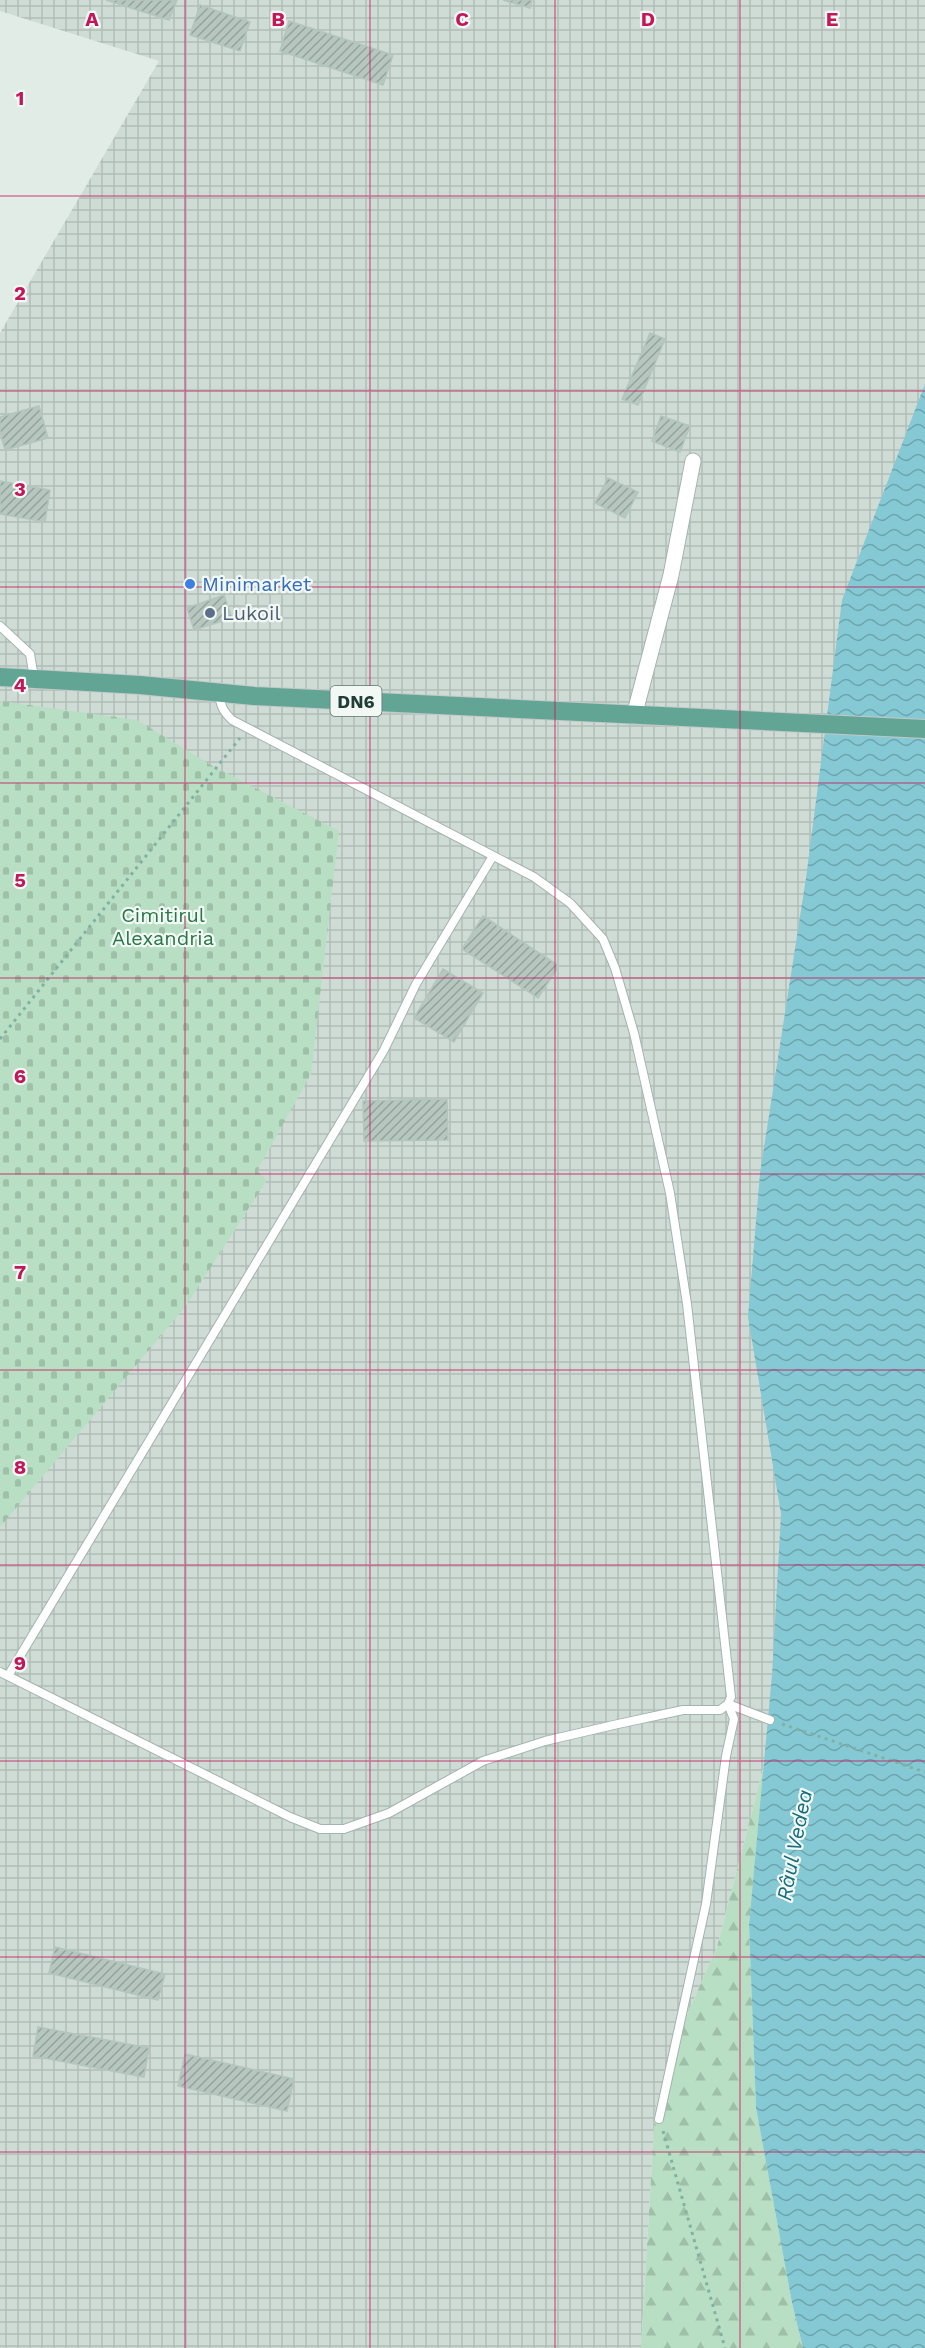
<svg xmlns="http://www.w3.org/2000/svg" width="925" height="2348" font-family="'Work Sans',sans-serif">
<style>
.industrial{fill:url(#industrial-grid)}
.forest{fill:url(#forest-firs)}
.cemetery{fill:url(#cemetery-stones)}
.water{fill:url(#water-waves)}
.building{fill:url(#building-hatch);stroke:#b3c6be;stroke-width:1.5}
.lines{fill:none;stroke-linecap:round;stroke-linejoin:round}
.service-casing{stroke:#a3b4ae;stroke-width:10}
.minor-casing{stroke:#a3b4ae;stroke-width:17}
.primary-casing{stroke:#c1c9c7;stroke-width:20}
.path{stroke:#7fb2a2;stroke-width:3;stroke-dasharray:3 4.5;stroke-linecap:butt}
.service{stroke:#fff;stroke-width:8}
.minor{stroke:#fff;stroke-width:15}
.primary{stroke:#63a594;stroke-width:18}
.grid{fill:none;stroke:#c2185b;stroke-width:1.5;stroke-opacity:0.55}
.shop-dot{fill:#3f7fe0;stroke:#f2f9f5;stroke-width:2}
.service-dot{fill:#5c6f8a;stroke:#f2f9f5;stroke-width:2}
.labels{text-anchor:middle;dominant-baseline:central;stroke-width:4.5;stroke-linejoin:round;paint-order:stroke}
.shield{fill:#f2f9f5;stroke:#5f766f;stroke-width:1.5}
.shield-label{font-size:18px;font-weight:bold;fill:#203e36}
.shop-label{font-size:20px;fill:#366cbe;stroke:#f2f9f5;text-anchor:start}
.service-label{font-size:20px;fill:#4e5e75;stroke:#f2f9f5;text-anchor:start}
.park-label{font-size:20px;fill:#287747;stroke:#f2f9f5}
.water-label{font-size:21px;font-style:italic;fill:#176d7e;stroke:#f2f9f5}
.grid-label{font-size:20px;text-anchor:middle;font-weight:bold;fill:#c2185b;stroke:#f2f9f5;stroke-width:4.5;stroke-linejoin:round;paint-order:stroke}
</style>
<defs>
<pattern id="industrial-grid" width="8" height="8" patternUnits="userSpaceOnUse" patternTransform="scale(1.5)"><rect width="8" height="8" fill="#cfdcd6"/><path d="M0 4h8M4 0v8" fill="none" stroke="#b1beb8"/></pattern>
<pattern id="forest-firs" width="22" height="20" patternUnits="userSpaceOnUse" patternTransform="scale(1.5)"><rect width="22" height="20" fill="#b8dfc3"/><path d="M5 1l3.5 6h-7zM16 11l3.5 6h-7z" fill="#9ec0a8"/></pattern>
<pattern id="cemetery-stones" width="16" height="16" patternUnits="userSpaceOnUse" patternTransform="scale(1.5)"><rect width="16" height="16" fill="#b8dfc3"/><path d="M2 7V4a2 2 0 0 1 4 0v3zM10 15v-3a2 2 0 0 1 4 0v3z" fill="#9ec0a8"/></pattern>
<pattern id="water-waves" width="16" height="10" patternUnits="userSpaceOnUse" patternTransform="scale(1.5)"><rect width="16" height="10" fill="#85c9d5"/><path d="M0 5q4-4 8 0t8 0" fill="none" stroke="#6ca5ae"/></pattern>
<pattern id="building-hatch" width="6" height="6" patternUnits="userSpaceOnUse" patternTransform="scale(1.5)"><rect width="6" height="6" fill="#b6c7c0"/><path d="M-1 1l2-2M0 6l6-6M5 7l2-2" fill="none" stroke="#94a39d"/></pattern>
</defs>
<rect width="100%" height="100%" fill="#e1ece7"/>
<path class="industrial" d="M0,0H925V1637L765,1761L717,1947L683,2024L655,2110L641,2348H0V333L159,61L0,11Z"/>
<path class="forest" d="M765,1761L749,1925L756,2108L792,2303L803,2348H641L655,2110L683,2024L717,1947Z"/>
<path class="cemetery" d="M0,701L137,720L211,765L339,831L311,1074L257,1171L267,1180L185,1307L0,1527Z"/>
<path class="water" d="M925,384V2348H803L792,2303L756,2108L749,1925L772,1675L781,1514L748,1317L760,1173L806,878L842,600Z"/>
<path class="building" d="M106,0H177L169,20Z
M503,0H532L530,8Z
M200,5L250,22L240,51L190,35Z
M289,21L393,55L383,85L280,51Z
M650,333L665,339L638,405L622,399Z
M39,406L48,438L5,450L0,432V417Z
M661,416L690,426L680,452L652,441Z
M608,478L638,492L625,518L595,503Z
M0,481L50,490L45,522L0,514Z
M224,595L232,618L194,630L187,608Z
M483,916L559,966L538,998L462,949Z
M443,969L483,993L454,1042L414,1018Z
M447,1099L448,1140L364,1141L363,1101Z
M55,1947L165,1974L158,2000L49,1973Z
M38,2027L149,2048L144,2077L33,2056Z
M185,2054L294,2079L287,2111L178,2086Z"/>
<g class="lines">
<g class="service-casing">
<path id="service" d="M0,626L30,654L34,678
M0,1672L290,1817L320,1829H344L389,1813L483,1761L545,1741L618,1724L683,1710H720L728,1704L731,1697L687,1304L670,1193L634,1033L615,968L603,939L570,903L534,877L232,720C224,712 219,705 220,693
M8,1676L384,1050L416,984L493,856
M728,1704L770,1720
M659,2119L706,1904L726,1756L734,1719L728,1704"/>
</g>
<g class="minor-casing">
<path id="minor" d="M634,716L671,575L693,461"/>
</g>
<g class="primary-casing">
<path id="primary" d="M0,677L140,685L254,696L925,729"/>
</g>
<path class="path" d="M0,1039L240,738
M782,1724L925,1772
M663,2131L725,2348"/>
<use href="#service" class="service"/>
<use href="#minor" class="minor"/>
<use href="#primary" class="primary"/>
</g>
<path class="grid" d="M185,0V2348M370,0V2348M555,0V2348M740,0V2348M0,196H925M0,391H925M0,587H925M0,783H925M0,978H925M0,1174H925M0,1370H925M0,1565H925M0,1761H925M0,1957H925M0,2152H925"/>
<circle class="shop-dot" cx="190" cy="584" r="6"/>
<circle class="service-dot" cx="210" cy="613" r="6"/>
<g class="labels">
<rect class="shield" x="330.5" y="686" width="51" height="30" rx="4.5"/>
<g class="shield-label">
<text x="356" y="701">DN6</text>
</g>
<g class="shop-label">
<text x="202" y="584">Minimarket</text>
</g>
<g class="service-label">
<text x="222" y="613">Lukoil</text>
</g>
<g class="park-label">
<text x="163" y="915">Cimitirul<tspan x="163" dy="23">Alexandria</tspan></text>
</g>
<g class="water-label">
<text transform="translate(794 1845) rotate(-79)">Râul Vedea</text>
</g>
</g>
<g class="grid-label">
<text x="92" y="26">A</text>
<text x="278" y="26">B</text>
<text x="462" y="26">C</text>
<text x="648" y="26">D</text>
<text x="832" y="26">E</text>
<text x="20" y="105">1</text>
<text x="20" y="300">2</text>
<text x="20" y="496">3</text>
<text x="20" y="692">4</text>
<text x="20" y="887">5</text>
<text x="20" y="1083">6</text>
<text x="20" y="1279">7</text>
<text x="20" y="1474">8</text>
<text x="20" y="1670">9</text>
</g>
</svg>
